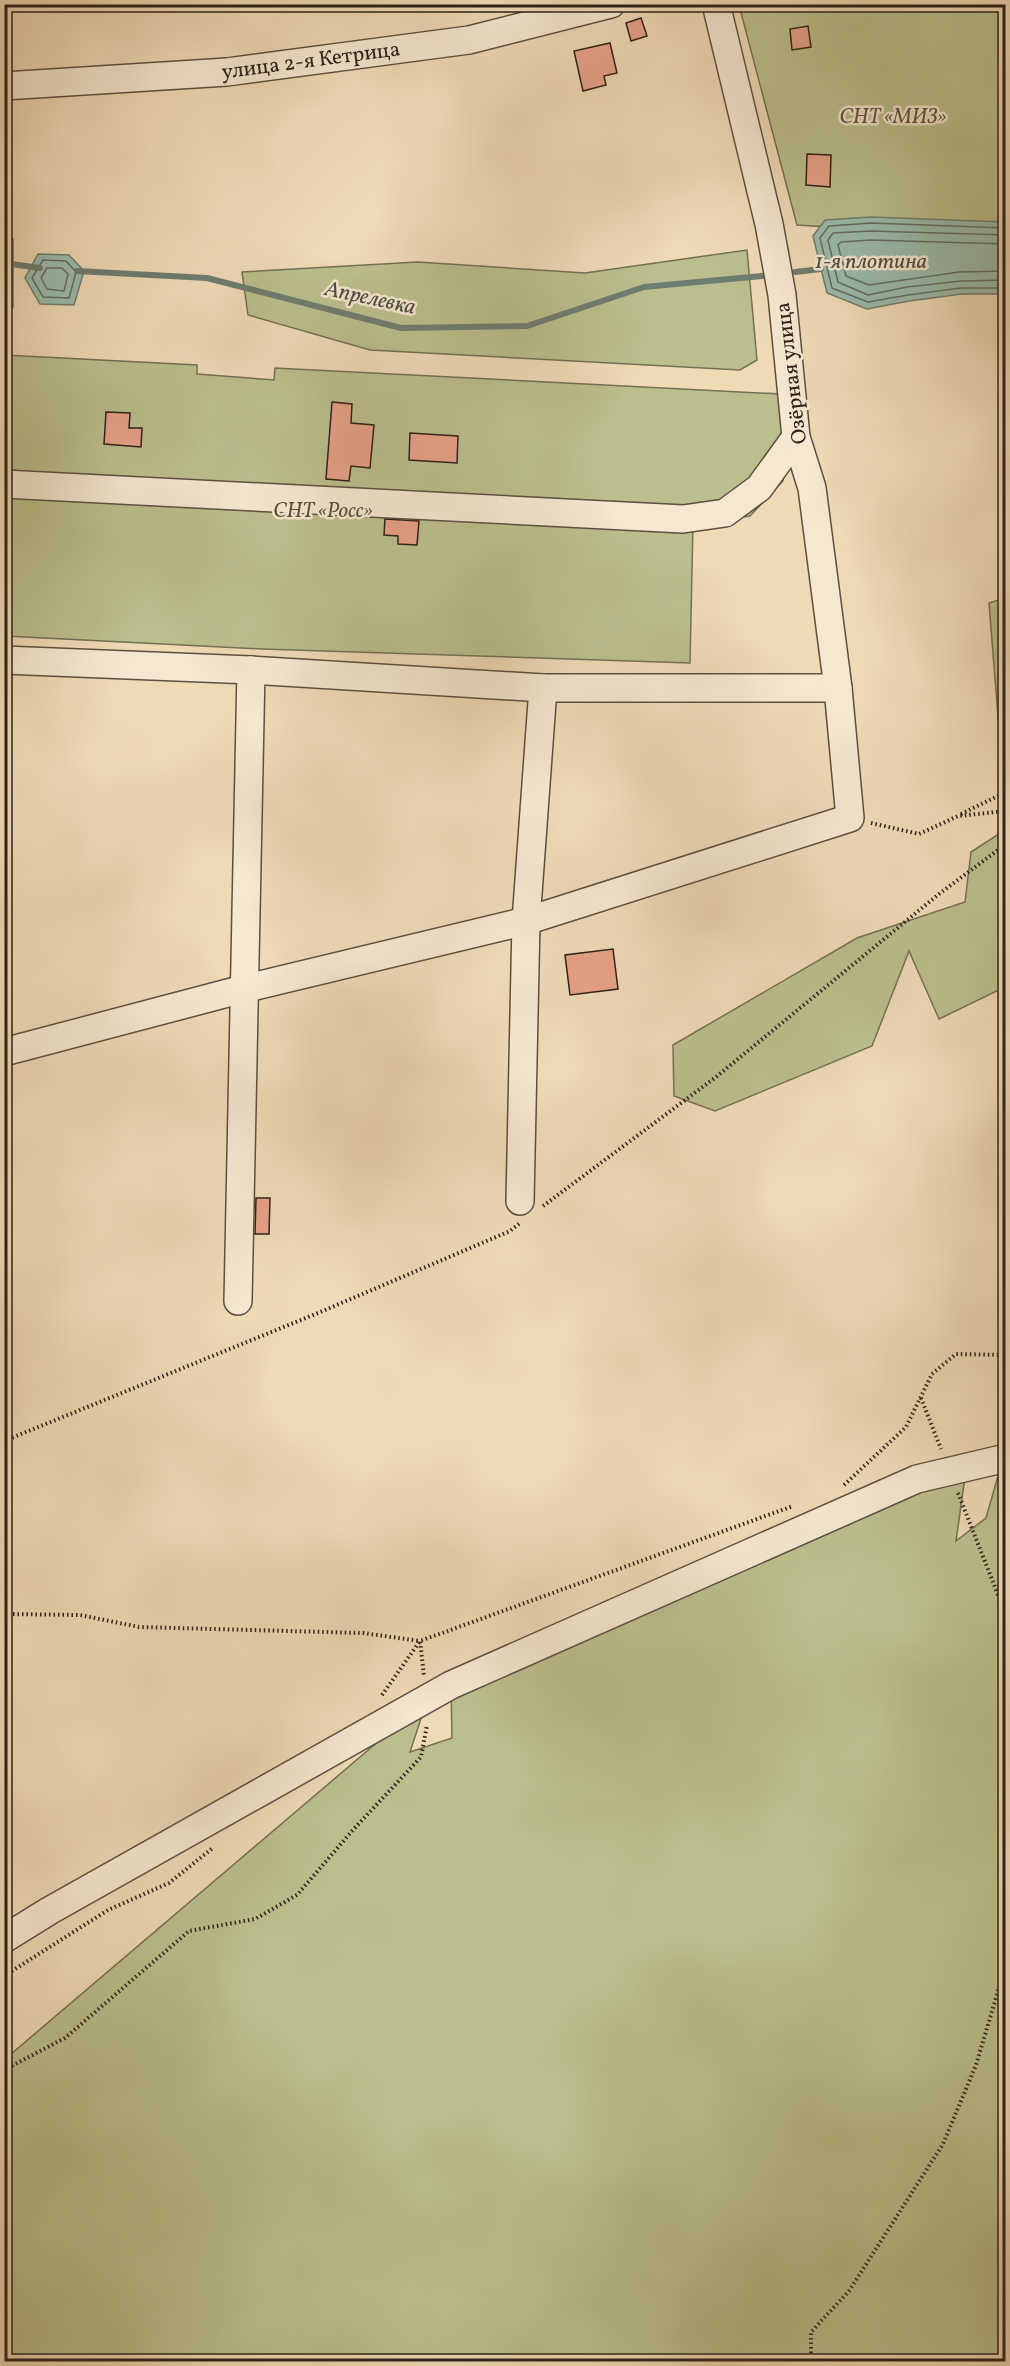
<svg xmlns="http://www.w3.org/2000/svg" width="1010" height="2366" font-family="Vollkorn,serif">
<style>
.green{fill:#bbbf8d;stroke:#747054;stroke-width:1.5}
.water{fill:#9abbab;stroke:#6e7d71;stroke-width:1.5}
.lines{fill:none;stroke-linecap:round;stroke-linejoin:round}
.shore{stroke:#636e62;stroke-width:1.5}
.stream{stroke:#6e7d71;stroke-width:6}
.building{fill:#e8a188;stroke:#2c211a;stroke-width:1.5}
.minor-casing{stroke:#5d4f41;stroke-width:30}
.path{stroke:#2c211a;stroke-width:4;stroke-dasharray:1.5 3;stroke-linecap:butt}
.minor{stroke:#f5e7d0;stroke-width:27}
.labels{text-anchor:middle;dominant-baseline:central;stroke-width:5;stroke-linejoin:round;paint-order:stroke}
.street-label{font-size:21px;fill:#2c211a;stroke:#f5e7d0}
.park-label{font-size:21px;font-style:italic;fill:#57503c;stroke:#f5e7d0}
.water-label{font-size:22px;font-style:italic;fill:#4d4f46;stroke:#f5e7d0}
</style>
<rect width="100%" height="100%" fill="#efdab6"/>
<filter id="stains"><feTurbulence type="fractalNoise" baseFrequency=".00333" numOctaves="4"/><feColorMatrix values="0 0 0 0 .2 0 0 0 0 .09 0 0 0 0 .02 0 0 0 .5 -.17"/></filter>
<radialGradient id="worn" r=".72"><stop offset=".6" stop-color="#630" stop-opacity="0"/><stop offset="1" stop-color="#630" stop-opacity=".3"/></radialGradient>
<path class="green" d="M739,5H1005V238L797,225Z
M5,238L13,239V307L5,309Z
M747,250L757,360L740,370L370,350L248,315L242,272L418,262L585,273Z
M4,355L197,365V374L274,380L275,368L800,395L783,481L750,516L693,524L690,663L262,649L5,636Z
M1005,598H1006L1005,780L1003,779L989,603Z
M1005,830V987L939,1019L909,951L872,1046L715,1111L674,1096L673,1045L857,938L965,902L971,852Z
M1005,1461V2361H5L4,2060L427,1700L410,1752L452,1738L451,1685L966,1470L956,1541L986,1518L1002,1462Z"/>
<path class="water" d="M871,217L1005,222V294H962L909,301L867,309L827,293L813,236L825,220Z
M38,254L69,255L84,271L74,305L40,304L25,278Z"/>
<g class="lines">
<path class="shore" d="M1006,228L871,223L829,226L820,238L832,288L868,302L908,295L961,288H1006
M1006,235L871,231L833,233L828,240L838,282L868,295L907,287L961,281L1006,280
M1006,244L871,240L841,242L838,245L846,276L869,285L959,272L1006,271
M43,260L66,261L76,272L69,298L43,297L32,278Z
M47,268H62L68,274L64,291L47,289L41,278Z"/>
<path class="stream" d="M4,263L40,268
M77,271L207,278L401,328L527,326L644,287L762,276
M795,272L821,269"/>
</g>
<path class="building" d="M641,18L647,36L631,41L626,23Z
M808,26L811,47L792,50L790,29Z
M610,43L617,73L604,76L606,85L583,91L574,51Z
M807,154L831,155L830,187L806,185Z
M332,402L352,404L351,423L374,425L370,468L351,466L349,481L326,479Z
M106,412L130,413L129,428H142L141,447L104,444Z
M410,433L458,436L457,463L409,460Z
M385,519L419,521L417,545L398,544V536L384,535Z
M613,949L618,989L570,995L565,955Z
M256,1198H270L269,1234H255Z"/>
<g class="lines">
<g class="minor-casing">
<g id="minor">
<path id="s1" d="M4,86L227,72L469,40L611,4"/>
<path d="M4,484L683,519L725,513L759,488L796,437"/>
<path d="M4,660L251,670L543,688H838"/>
<path d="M4,1052L243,989L526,921L850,818L838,688L812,488L796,437L782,295L769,224L716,4"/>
<path d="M520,1201L526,921L543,688"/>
<path d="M238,1301L251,670"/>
<path d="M4,1939L49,1911L451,1685L917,1479L1006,1458"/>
</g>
</g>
<path class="path" d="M961,814L1006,792
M871,823L919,834L958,816L1006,811
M543,1206L716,1077L939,894L1006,844
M921,1398L941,1449
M4,1441L318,1313L510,1231L520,1223
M844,1485L906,1427L932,1374L956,1354L1006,1355
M958,1493L1006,1615
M4,1614L80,1615L139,1627L363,1633L420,1641L424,1676
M382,1695L420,1641L793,1506
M4,1976L108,1910L169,1883L214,1847
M4,2070L65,2038L189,1931L255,1919L297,1895L352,1831L421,1757L427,1725
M811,2362V2332L849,2291L943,2144L976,2065L1001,1981L1006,1951"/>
<use href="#minor" class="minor"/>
</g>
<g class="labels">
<g class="street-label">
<text stroke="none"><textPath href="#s1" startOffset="308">улица 2-я Кетрица</textPath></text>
<text transform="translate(792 373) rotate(-97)">Озёрная улица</text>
</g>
<g class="park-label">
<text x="893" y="117">СНТ «МИЗ»</text>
<text x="323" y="511">СНТ «Росс»</text>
</g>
<g class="water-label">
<text x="871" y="262">1-я плотина</text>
<text transform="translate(370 299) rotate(12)">Апрелевка</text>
</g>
</g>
<rect width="1010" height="2366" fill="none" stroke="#efdab6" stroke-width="24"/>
<rect x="6" y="6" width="998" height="2354" fill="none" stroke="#2c211a" stroke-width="3"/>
<rect x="12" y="12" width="986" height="2342" fill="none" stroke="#2c211a" stroke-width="1.5"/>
<rect width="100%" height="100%" filter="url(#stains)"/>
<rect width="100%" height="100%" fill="url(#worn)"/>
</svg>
